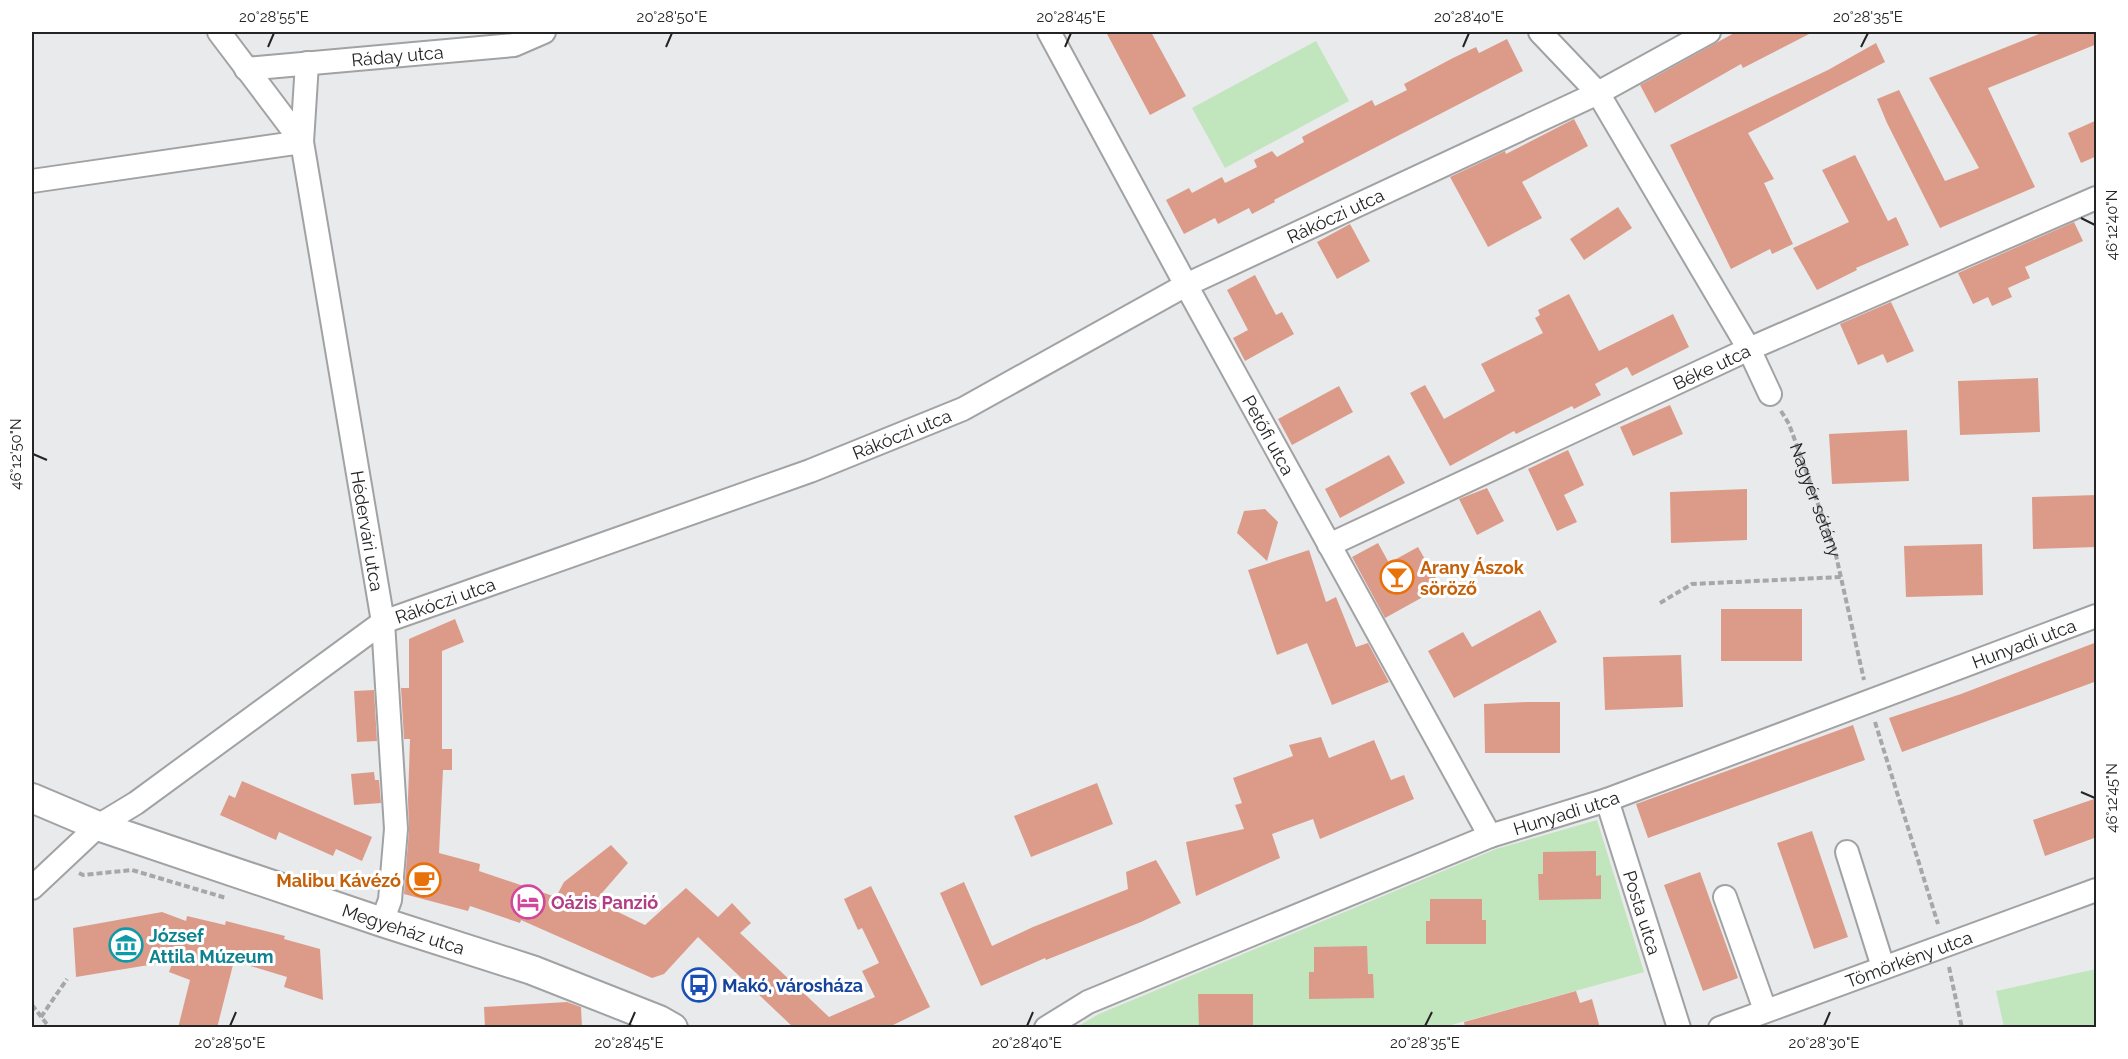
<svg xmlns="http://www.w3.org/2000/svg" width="2128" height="1059" font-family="Raleway,sans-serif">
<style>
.green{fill:#c1e5bc}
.building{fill:#dc9b89}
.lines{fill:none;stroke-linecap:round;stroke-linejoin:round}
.minor-casing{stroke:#a1a2a4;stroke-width:26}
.major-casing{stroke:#a1a2a4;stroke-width:32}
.path{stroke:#a7a7a9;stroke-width:4;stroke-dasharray:6 3;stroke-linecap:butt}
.minor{stroke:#fff;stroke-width:22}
.major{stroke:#fff;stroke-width:28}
.ticks{fill:none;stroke:#242425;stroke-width:2}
.labels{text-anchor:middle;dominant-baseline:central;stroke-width:6;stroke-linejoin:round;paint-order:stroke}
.street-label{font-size:18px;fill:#242425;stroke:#fff}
.food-label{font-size:18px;font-weight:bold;fill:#c56008;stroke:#fff;text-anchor:start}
.hotel-label{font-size:18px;font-weight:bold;fill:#b23c85;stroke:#fff;text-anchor:start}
.culture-label{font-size:18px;font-weight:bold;fill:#0d838f;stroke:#fff;text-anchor:start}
.transit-label{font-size:18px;font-weight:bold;fill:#164399;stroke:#fff;text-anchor:start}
.neatline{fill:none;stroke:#242425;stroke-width:2}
.ticks-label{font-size:15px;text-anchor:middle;fill:#242425}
</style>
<rect width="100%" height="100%" fill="#e9eaec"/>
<path class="green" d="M1316,41L1349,101L1225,168L1192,108Z
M1597,820L1644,972L1444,1027L1075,1028L1099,1014L1496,849Z
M2096,969V1027H2004L1996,991Z"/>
<path class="building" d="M1106,32H1151L1186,96L1150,115Z
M1736,32H1813L1743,68L1741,64L1655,113L1640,85Z
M2044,32H2097V44L1988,88L2035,187L1940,228L1887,123L1877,99L1899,90L1945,181L1979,168L1929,78Z
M1507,39L1523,71L1274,200L1275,202L1252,214L1249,208L1218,224L1215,218L1184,234L1166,200L1189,188L1192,193L1222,177L1225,183L1257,167L1254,160L1272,151L1277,157L1304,142L1302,137L1372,100L1375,106L1407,90L1404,84L1453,58L1476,47L1479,53Z
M1876,43L1885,62L1748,133L1774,179L1764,183L1793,244L1772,254L1770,249L1731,269L1670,145L1828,70Z
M1574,119L1588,146L1522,182L1542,218L1488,247L1450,177L1505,151L1506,154Z
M2097,120V156L2081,163L2068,133Z
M1855,155L1888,221L1896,217L1909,245L1856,268L1857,270L1817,290L1793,248L1849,222L1822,170Z
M1618,207L1632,228L1584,260L1570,239Z
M2074,222L2083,241L2025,267L2030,278L2008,288L2012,297L1992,306L1988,297L1973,304L1958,273Z
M1350,224L1370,261L1337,279L1317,242Z
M1255,275L1276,315L1282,312L1294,334L1245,361L1233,338L1248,330L1227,290Z
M1569,294L1599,351L1673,314L1689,347L1632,376L1627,367L1595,384L1601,395L1574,409L1572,406L1516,434L1514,431L1450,466L1410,393L1425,385L1444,419L1495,391L1481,364L1543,333L1535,318L1540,315L1538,310Z
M1891,302L1914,351L1887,363L1883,354L1858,365L1840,324Z
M2038,378L2040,432L1960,435L1958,381Z
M1339,386L1353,412L1292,445L1278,419Z
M1670,405L1683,434L1633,456L1620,427Z
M1907,430L1909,481L1832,484L1829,434Z
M1568,450L1584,485L1564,495L1577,522L1557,531L1528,469Z
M1389,455L1405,483L1340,518L1325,489Z
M1487,488L1504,521L1477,535L1459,499Z
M1747,489V540L1671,543L1670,492Z
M2097,495V547L2033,549L2032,497Z
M1265,509L1278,522L1267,561L1237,533L1244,511Z
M1378,543L1389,563L1418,547L1441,587L1385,618L1352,557Z
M1982,544L1983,595L1906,597L1904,546Z
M1309,550L1326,602L1336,597L1356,647L1368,643L1389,682L1332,705L1307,643L1277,655L1248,570Z
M1721,609H1802V661H1721Z
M1540,610L1557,642L1454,698L1428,651L1463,632L1472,647Z
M455,619L464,642L442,651V749H452V770H443L439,853L480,864L479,871L556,897L564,882L611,845L628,863L595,901L645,925L686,888L718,917L732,903L751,923L740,933L829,1017L875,997L862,971L879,963L862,928L858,930L844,899L871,886L930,1007L887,1028H794L698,937L664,974L652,978L521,920L520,923L470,906L468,911L404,894L409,830L408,799L410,739H404L401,688H409V639Z
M2097,642V681L1902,752L1889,718L1961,694Z
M1681,655L1683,707L1605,710L1603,657Z
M374,690L377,741L357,742L354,691Z
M1527,702H1560V753H1485L1484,704Z
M1853,725L1865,760L1648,838L1636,804Z
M1321,737L1329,758L1374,740L1391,780L1404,775L1414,799L1320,839L1313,819L1272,834L1280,858L1196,896L1186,842L1244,829L1235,805L1242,803L1233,778L1293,756L1289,745Z
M374,772L375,780H379L381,803L354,805L351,774Z
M242,781L372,837L362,861L336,849L333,856L279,832L276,840L220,815L229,795L235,798Z
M1097,783L1113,824L1031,857L1014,816Z
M2097,798V837L2045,856L2033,820Z
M1812,831L1848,937L1814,949L1777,843Z
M1596,851V876L1601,875V899L1539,900L1538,874H1543V852Z
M1156,860L1181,903L1141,922L1046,960L1045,958L981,986L940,893L964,882L992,946L1033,927L1128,889L1126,872Z
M1700,872L1738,978L1703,991L1664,885Z
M1430,899H1482V920H1486V944H1426V921H1430Z
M162,912L186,921L187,916L225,925L226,921L285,936L284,939L320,949L323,1000L284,987L287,977L234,961L217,1028H178L190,980L169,972L173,961L76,977L73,928Z
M1367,946L1368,974H1373L1374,998L1309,999V972H1314V947Z
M1576,991L1580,1003L1592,999L1600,1028H1465L1464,1022Z
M1198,994H1253V1028H1199Z
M567,1002L581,1007L582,1028H485L484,1007Z"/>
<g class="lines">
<g class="minor-casing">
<g id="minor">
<path id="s2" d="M219,32L302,142L383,622L396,829L390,900L382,922"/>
<path id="s3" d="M1049,32L1186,285L1490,836"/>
<path d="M1540,32L1598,93L1749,349L1770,394"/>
<path id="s4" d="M246,69L514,45L544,32"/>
<path d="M32,181L302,142L307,63"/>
<path id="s5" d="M1329,545L1749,349L2096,198"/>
<path id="s6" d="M1607,800L1679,1028"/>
<path d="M1847,852L1883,967"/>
<path id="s7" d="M32,888L98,826L136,803L383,622L810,471L963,409L1186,285L1598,93L1709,32"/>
<path d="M1725,897L1765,1010"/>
<path id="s8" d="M1046,1028L1088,1002L1490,836L1607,800L2096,616"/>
<path id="s9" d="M1720,1028L2096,890"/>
</g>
</g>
<g class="major-casing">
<g id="major">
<path id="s10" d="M32,798L98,826L382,922L532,970L659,1020L673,1028"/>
</g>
</g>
<g class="path">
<path id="s1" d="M1781,411L1789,424L1835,551L1864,680"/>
<path d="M1660,603L1692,584L1841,577"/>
<path d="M1875,722L1938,924"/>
<path d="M79,873L83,875L132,870L226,898"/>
<path d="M1949,967L1962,1028"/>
<path d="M32,1005L50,1028"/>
<path d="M41,1017L67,979"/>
</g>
<use href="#minor" class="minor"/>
<use href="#major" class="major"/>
</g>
<path class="ticks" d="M268,47L274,33M666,47L672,33M1065,47L1071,33M1463,47L1469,33M1861,47L1868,33M2081,218L2095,225M33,454L47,460M2081,792L2095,798M230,1026L236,1012M629,1026L635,1012M1027,1026L1033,1012M1425,1026L1432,1012M1824,1026L1830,1012"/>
<defs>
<g id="bar-ring" transform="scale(1.725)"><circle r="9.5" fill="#fff" stroke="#e8710a" stroke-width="1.5"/><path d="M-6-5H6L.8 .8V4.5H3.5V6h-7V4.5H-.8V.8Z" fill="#e8710a"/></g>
<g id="cafe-ring" transform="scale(1.725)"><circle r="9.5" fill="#fff" stroke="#e8710a" stroke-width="1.5"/><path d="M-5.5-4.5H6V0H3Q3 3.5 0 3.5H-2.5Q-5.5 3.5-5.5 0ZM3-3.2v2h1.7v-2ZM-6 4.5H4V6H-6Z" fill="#e8710a"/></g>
<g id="hotel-ring" transform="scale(1.725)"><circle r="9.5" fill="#fff" stroke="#d1479c" stroke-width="1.5"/><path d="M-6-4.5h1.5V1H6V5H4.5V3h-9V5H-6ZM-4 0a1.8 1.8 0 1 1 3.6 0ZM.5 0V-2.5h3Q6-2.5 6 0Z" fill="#d1479c"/></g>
<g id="museum-ring" transform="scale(1.725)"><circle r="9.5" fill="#fff" stroke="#0f9aa8" stroke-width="1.5"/><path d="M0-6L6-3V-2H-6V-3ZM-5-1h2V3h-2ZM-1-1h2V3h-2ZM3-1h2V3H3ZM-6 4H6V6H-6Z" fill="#0f9aa8"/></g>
<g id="bus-ring" transform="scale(1.725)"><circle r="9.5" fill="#fff" stroke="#1a4fb4" stroke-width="1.5"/><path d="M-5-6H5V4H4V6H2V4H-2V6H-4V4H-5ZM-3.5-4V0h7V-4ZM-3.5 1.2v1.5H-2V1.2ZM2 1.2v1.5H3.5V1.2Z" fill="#1a4fb4"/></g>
</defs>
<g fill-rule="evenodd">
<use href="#bar-ring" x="1397" y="577"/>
<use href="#cafe-ring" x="424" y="880"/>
<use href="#hotel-ring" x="528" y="902"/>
<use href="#museum-ring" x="126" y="945"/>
<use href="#bus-ring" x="699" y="985"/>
</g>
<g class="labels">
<g class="street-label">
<text stroke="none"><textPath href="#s4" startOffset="152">Ráday utca</textPath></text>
<text stroke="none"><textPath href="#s7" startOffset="1479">Rákóczi utca</textPath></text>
<text stroke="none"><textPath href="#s5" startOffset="422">Béke utca</textPath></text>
<text stroke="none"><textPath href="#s7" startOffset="993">Rákóczi utca</textPath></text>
<text stroke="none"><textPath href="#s3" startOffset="459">Petőfi utca</textPath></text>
<text stroke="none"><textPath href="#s1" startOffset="96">Nagyér sétány</textPath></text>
<text stroke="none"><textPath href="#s2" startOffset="532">Hédervári utca</textPath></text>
<text stroke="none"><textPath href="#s7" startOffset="507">Rákóczi utca</textPath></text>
<text stroke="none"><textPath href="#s8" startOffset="1052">Hunyadi utca</textPath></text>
<text stroke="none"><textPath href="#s8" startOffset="564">Hunyadi utca</textPath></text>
<text stroke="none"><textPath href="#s6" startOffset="118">Posta utca</textPath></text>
<text stroke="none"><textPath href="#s10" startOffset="394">Megyeház utca</textPath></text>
<text stroke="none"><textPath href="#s9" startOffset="201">Tömörkény utca</textPath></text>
</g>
<g class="food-label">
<text x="1420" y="567">Arany Ászok<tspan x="1420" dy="21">söröző</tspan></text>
<text x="401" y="880" text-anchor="end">Malibu Kávézó</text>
</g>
<g class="hotel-label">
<text x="551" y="902">Oázis Panzió</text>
</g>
<g class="culture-label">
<text x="149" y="935">József<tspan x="149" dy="21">Attila Múzeum</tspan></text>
</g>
<g class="transit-label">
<text x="722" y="985">Makó, városháza</text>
</g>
</g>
<rect width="2128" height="1059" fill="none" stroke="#ffffff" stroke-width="66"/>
<rect x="33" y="33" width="2062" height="993" class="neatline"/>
<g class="ticks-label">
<text x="274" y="22">20°28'55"E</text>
<text x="672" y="22">20°28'50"E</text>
<text x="1071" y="22">20°28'45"E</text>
<text x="1469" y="22">20°28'40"E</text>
<text x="1868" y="22">20°28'35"E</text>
<text transform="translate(2112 225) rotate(-90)" y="5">46°12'40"N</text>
<text transform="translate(16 454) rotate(-90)" y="5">46°12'50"N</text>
<text transform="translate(2112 798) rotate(-90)" y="5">46°12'45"N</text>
<text x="230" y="1048">20°28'50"E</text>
<text x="629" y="1048">20°28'45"E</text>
<text x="1027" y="1048">20°28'40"E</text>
<text x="1425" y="1048">20°28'35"E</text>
<text x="1824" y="1048">20°28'30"E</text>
</g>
</svg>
